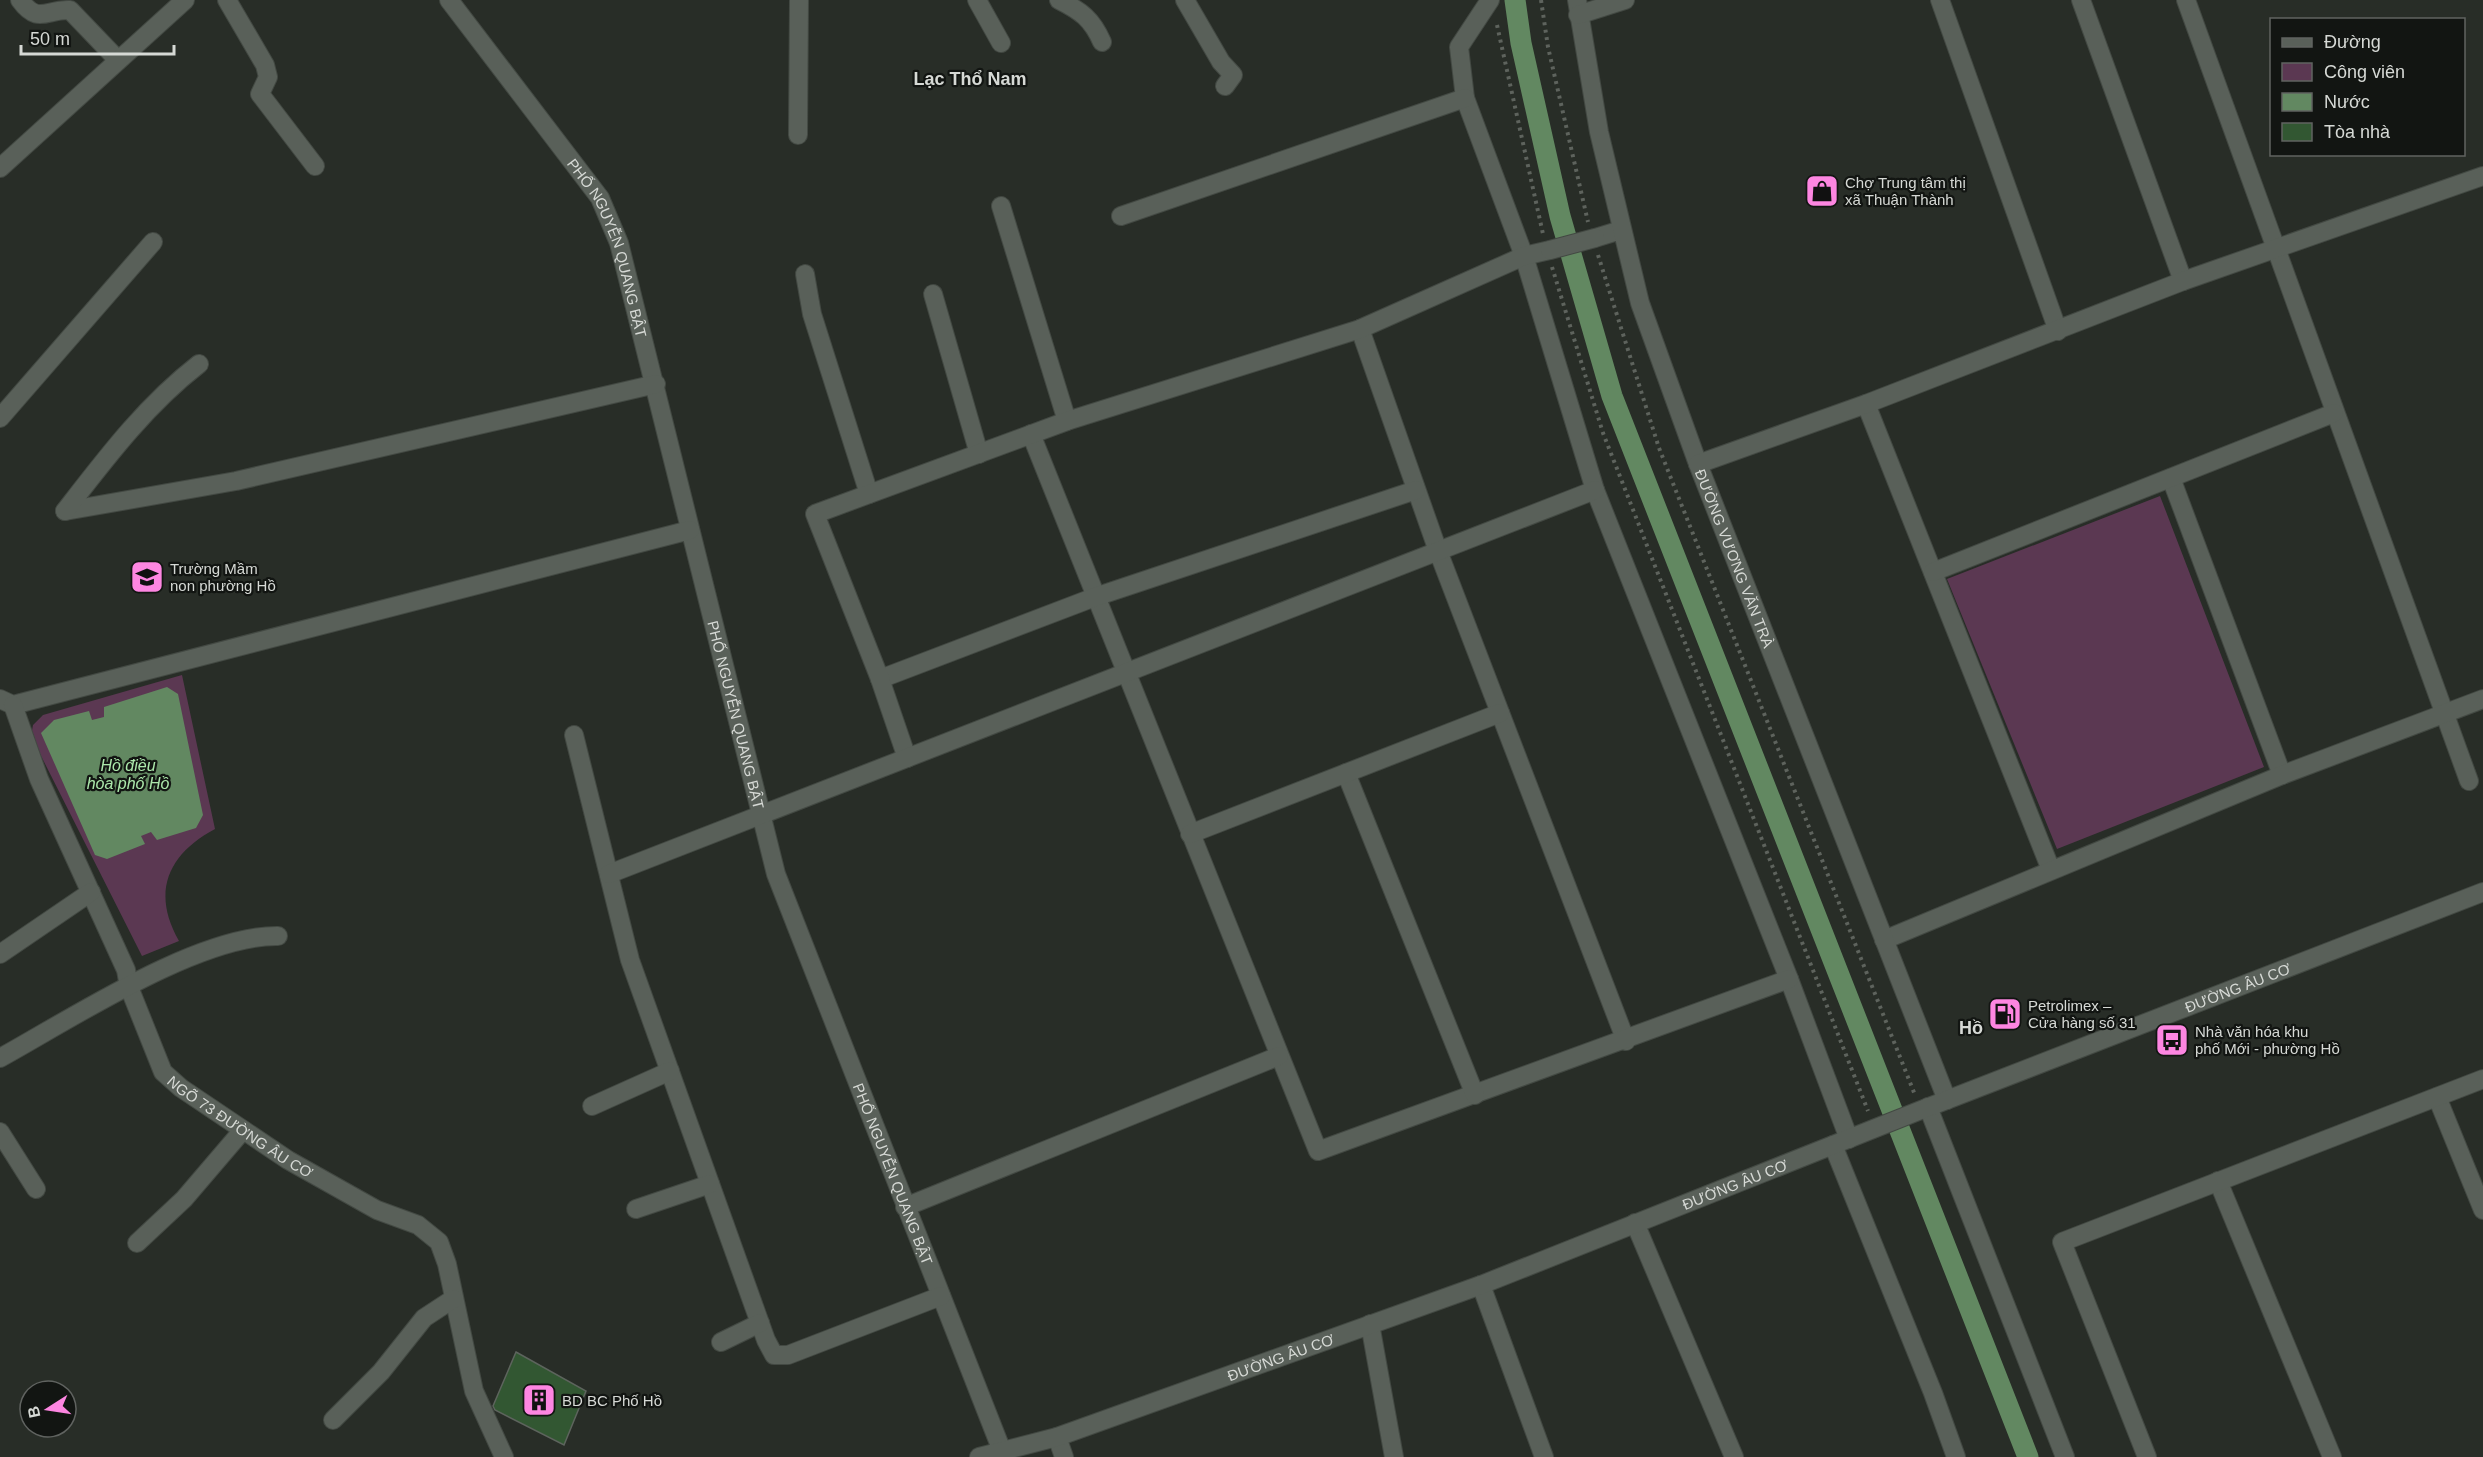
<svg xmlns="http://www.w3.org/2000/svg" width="2483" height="1457" font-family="Arial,sans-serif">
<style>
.green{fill:#5b3852}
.water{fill:#628861}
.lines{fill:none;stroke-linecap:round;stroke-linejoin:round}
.canal{stroke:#628861;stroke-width:21}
.building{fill:#325732;stroke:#5d645d;stroke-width:1.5}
.street-casing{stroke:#434943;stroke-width:20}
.secondary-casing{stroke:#434943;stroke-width:20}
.path{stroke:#5e635d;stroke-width:4;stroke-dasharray:3 4.5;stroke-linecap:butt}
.street{stroke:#596059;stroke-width:18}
.secondary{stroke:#596059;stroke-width:18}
.street-bridge-casing{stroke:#434943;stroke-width:20;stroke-linecap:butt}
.street-bridge{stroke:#596059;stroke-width:18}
.labels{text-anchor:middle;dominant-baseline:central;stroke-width:4.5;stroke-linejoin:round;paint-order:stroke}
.poi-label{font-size:15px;fill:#d6d9d5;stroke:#121512;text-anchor:start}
.street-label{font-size:15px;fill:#d6d9d5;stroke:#121512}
.water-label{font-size:16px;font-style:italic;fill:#ace8ab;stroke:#121512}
.quarter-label{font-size:18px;font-weight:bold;fill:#d6d9d5;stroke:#121512}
</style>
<rect width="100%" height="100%" fill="#282d27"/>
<path class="green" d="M2160,496L2264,767L2057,849L1947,579Z
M182,675L215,829C168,854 151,892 179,941L142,956L31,736L33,725L43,715Z"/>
<path class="water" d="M167,687L178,694L203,815L196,828L157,840L151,832L141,836L145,844L107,859L95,855L41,733L54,720L89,711L92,720L104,717V707Z"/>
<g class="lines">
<path class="canal" d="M1515,0L1521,43L1560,216L1612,396L2028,1457"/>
</g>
<path class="building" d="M516,1352L586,1391L564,1445L495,1410L493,1406Z"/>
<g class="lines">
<g class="street-casing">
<g id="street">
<path d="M20,0C38,25 46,9 70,10L117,59"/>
<path d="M227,0L265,65L268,77L260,94L315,166"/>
<path id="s1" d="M449,0L600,198L619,243L776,874L1002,1451"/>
<path d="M977,0L1001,43"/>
<path d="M1059,0C1081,11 1092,19 1102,42"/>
<path d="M1185,0L1221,62L1233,75L1225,86"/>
<path d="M1490,0L1459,47L1465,98L1524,256L1595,490L1789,979L1849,1139"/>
<path d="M1940,0L2058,331"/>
<path d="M2081,0L2183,281"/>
<path d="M2186,0L2469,781"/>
<path d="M798,135L799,0"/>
<path d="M1001,206L1067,421"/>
<path d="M1121,216L1465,98"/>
<path d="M1595,238L1621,230"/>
<path d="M805,274L812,314L869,494"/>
<path d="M933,294L979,454"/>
<path d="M1360,329L1438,551L1626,1041"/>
<path d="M1866,404L2051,870"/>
<path d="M0,418L153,242"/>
<path d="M1031,434L1318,1151L1789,979"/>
<path d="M2171,478L2282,775"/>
<path d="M65,511L236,481L656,384"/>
<path d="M65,511C106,458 146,405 199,364"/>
<path d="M1933,572L2334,413"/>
<path d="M880,679L1095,597L1416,490"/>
<path d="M0,699L13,705L690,530"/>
<path id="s2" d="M13,705L39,779L126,970L129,987L163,1072L181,1088L288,1160L377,1210L418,1225L439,1242L447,1264L474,1391L504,1457"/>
<path d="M574,735L630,960L766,1340L774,1355H788L941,1296"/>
<path d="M907,758L880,679L815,514L1067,421L1360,329L1524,256L1550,250"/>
<path d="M1346,773L1475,1095"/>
<path d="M1190,834L1500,713"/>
<path d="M609,874L1595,490"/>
<path d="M1884,940L2282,775L2483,699"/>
<path d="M0,954L91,892"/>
<path d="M0,1058C71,1019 198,935 278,936"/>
<path d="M2437,1097L2483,1210"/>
<path d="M592,1106L670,1071"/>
<path d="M1928,1107L2065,1457"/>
<path d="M0,1132L36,1189"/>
<path d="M1833,1145L1933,1393L1956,1457"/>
<path d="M2218,1181L2332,1457"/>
<path d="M905,1207L1279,1056"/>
<path d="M636,1209L710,1184"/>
<path d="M1635,1223L1734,1457"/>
<path d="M137,1243L184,1199L243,1130"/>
<path d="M1481,1285L1544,1457"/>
<path d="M1370,1324L1394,1457"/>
<path d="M721,1342L760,1323"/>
<path d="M333,1420L381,1372L424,1318L453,1299"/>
<path d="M1057,1437L1064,1457"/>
<path d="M2147,1457L2062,1242L2483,1079"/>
</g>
</g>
<g class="secondary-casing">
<g id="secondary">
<path id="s3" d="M1577,0L1599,132L1640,303L1698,464L1947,1100"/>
<path d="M1578,15L1625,0"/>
<path d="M0,168L185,0"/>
<path d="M1698,464L1866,404L2183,281L2483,176"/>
<path id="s4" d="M979,1457L1057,1437L1481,1285L1921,1110L2483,892"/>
</g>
</g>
<path class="path" d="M1541,0L1548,47L1588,222
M1497,25L1543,234
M1598,255L1659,448L1915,1095
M1552,267L1603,433L1868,1111"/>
<use href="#street" class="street"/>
<use href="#secondary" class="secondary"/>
<g class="street-bridge-casing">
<path id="street-bridge" d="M1550,250L1595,238"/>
</g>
<use href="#street-bridge" class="street-bridge"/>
</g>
<defs>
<g id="shop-square" transform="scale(1.725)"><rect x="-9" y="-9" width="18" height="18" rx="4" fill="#fd86e1" stroke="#121512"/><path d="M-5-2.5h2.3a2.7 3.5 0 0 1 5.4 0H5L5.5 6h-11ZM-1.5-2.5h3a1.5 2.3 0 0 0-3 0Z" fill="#111"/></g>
<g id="school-square" transform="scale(1.725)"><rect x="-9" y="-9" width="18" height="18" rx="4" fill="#fd86e1" stroke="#121512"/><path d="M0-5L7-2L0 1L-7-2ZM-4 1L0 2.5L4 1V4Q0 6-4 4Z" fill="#111"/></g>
<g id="fuel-square" transform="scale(1.725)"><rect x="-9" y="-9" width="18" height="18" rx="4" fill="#fd86e1" stroke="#121512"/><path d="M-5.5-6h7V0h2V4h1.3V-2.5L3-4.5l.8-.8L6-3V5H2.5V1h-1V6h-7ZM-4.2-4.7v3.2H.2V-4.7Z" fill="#111"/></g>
<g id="bus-square" transform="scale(1.725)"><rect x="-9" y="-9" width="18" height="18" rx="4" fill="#fd86e1" stroke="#121512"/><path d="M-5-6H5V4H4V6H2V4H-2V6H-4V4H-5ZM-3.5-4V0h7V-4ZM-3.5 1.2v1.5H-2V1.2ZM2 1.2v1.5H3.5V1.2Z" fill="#111"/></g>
<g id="building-square" transform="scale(1.725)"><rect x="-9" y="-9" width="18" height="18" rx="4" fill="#fd86e1" stroke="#121512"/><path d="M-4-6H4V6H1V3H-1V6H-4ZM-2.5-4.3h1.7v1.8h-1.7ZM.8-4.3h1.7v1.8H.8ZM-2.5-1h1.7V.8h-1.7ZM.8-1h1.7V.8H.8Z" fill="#111"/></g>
</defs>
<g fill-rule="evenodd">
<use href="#shop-square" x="1822" y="191"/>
<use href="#school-square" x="147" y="577"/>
<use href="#fuel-square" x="2005" y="1014"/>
<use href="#bus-square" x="2172" y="1040"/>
<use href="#building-square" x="539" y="1400"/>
</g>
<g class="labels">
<g class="poi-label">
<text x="1845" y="182">Chợ Trung tâm thị<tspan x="1845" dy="17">xã Thuận Thành</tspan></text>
<text x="170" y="568">Trường Mầm<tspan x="170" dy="17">non phường Hồ</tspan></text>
<text x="2028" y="1005">Petrolimex –<tspan x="2028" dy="17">Cửa hàng số 31</tspan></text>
<text x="2195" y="1031">Nhà văn hóa khu<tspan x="2195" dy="17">phố Mới - phường Hồ</tspan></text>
<text x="562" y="1400">BD BC Phố Hồ</text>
</g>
<g class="street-label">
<text stroke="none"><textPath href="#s1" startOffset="298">PHỐ NGUYỄN QUANG BẬT</textPath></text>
<text stroke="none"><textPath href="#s3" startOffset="582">ĐƯỜNG VƯƠNG VĂN TRÀ</textPath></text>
<text stroke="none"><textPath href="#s1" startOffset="784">PHỐ NGUYỄN QUANG BẬT</textPath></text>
<text stroke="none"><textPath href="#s4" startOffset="1344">ĐƯỜNG ÂU CƠ</textPath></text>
<text stroke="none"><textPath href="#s2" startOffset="492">NGÕ 73 ĐƯỜNG ÂU CƠ</textPath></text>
<text stroke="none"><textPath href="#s1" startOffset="1270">PHỐ NGUYỄN QUANG BẬT</textPath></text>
<text stroke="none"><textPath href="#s4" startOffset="804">ĐƯỜNG ÂU CƠ</textPath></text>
<text stroke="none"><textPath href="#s4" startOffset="318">ĐƯỜNG ÂU CƠ</textPath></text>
</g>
<g class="water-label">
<text x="128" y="765">Hồ điều<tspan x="128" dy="18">hòa phố Hồ</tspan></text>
</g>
<g class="quarter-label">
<text x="970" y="79">Lạc Thổ Nam</text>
<text x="1971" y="1028">Hồ</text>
</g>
</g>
<rect x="2270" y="18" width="195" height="138" fill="#121512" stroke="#606360" stroke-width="1.5"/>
<rect x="2282" y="38" width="30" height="9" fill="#596059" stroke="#606360" stroke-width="1.5"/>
<text x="2324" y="48" font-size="18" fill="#d6d9d5">Đường</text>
<rect x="2282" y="63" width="30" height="18" fill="#5b3852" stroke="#606360" stroke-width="1.5"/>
<text x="2324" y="78" font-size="18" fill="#d6d9d5">Công viên</text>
<rect x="2282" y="93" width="30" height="18" fill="#628861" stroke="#606360" stroke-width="1.5"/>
<text x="2324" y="108" font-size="18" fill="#d6d9d5">Nước</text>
<rect x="2282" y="123" width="30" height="18" fill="#325732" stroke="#606360" stroke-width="1.5"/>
<text x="2324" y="138" font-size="18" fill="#d6d9d5">Tòa nhà</text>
<g transform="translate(48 1409) rotate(258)"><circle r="28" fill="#121512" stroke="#606360" stroke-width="1.5"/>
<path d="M0-4.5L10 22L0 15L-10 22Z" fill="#fd86e1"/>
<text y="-9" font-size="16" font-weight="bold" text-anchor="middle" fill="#d6d9d5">B</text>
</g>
<path d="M21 45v9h153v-9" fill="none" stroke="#d6d9d5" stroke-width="3"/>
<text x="30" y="45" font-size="18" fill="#d6d9d5" stroke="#121512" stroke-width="4.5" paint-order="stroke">50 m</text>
</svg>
